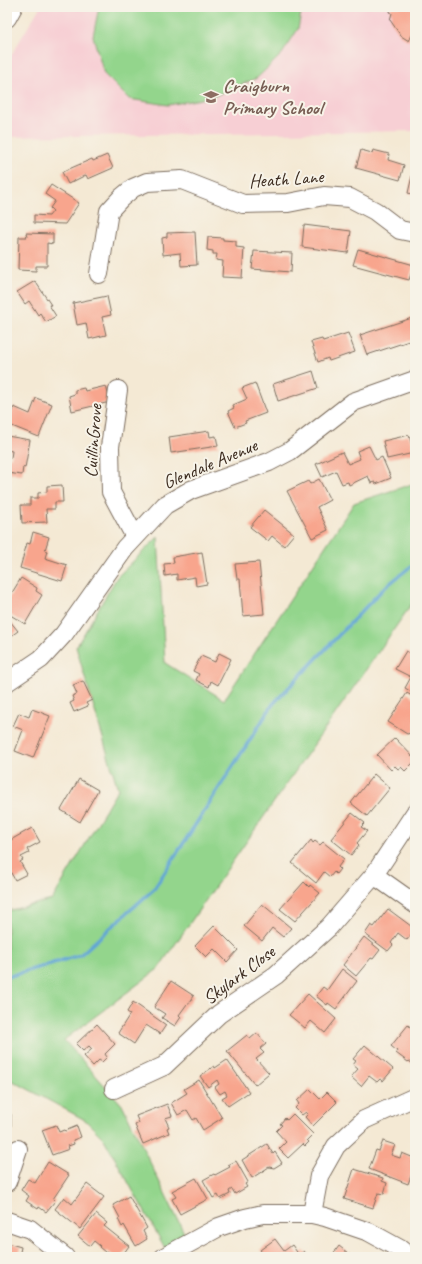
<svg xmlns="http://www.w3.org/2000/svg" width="422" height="1264" font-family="Caveat,sans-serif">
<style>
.built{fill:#f7cfd4}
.green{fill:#93d58c;stroke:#678055}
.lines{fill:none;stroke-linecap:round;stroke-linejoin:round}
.stream{stroke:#60a5d5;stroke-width:3.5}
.building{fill:#f8a58d}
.minor-casing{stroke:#7c6d5e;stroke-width:20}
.minor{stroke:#fff;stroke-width:18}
.labels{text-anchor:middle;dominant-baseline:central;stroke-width:4;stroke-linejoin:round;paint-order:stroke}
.education-label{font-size:19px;font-weight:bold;fill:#785e54;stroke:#f7f3e8;text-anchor:start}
.street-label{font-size:19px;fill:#3b2a1e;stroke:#f7f3e8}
</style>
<rect width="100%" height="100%" fill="#f7f3e8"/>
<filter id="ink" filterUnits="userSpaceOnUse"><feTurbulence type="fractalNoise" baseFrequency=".025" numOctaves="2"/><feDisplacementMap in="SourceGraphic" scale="8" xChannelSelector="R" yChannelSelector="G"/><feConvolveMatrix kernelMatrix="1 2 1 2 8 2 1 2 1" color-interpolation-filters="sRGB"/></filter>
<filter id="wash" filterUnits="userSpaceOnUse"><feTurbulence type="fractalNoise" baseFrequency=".012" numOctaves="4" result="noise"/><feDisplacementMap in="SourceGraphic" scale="16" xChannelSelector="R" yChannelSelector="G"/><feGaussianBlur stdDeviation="0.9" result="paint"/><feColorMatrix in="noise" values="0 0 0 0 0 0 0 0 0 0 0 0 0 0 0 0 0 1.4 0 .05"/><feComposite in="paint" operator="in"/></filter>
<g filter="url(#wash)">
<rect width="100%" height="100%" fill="#f4e9d4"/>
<path class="built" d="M40,7H415V131L7,137V62Z"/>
<path class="green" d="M99,7H302L298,29L282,54L257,78L212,97L168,105L129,99L104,74L93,36Z
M415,483V601L413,602L158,969L64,1040L123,1106L186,1237L165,1248L104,1139L85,1120L13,1081H7V911L52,900L118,789L76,647L117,577L158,537L165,663L224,700L354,503Z"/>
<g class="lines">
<path class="stream" d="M7,977L80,955L154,889L273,704L383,589L415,563"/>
</g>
<g id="blocks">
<path class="building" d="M391,7H415V36L412,35L409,41L401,36L390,20L392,13L390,12Z
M361,150L372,153L373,150L389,154L388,160L404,165L400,180L356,168Z
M107,155L113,168L88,179L86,175L68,184L62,172L92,159L93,161Z
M412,176L415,177V195L408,193Z
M51,185L79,203L65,224L34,223V215L49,216L53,211L50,208L55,201L45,194Z
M304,225L351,231L348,253L302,247Z
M195,232L197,265L181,266L180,253L163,255L162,238L167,237V233Z
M26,233L53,234V244L47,243V266H36V271L18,270L19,237H27Z
M208,237L223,238V240L236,241V247L244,248L242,278L222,277L223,261L216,260L217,254H213V251L207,250Z
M358,249L414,265L409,280L353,265Z
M254,251L292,253L291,272L252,269Z
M35,281L51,305H49L56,316L46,322L40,313L38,315L29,301L25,304L17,292Z
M107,296L111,315L102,317L106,335L89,339L86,323L77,325L73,303Z
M415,317V339L367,355L360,335Z
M348,333L355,352L329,361L328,358L318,362L311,342L322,339L323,341Z
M313,371L318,388L278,401L273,384Z
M255,383L266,413L245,421L246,423L235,427L228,411L234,408L233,405L247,399L242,388Z
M106,386L110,402L72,411L69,396L75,394V390L84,388L85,391Z
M36,398L52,404L39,437L7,424L14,407L30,414Z
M209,431L210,437L216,436L218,446L171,453L169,437Z
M409,435L414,453L387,459L383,441Z
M7,436L30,440L25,468L23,467L22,475L7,473V457L11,458L12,451L7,450Z
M369,446L376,460L382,457L391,478L376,484L375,482L371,483L368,476L349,485L348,482L342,484L336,471L322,477L316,464L342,452L348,464L360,459L357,451Z
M319,479L330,500L317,507L328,530L312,538L287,491L308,481L310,484Z
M62,485L63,502H55V509H46L47,522L22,523L21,505H30V498H38V493L47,492V486Z
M264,510L294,534L284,546L272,536L268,541L250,527Z
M33,532L49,537L45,550L47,551L45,558L67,565L62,581L20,568L27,543L30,544Z
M202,552L207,584L196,586L195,577L177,580V574L165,576L164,564L174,563L173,557Z
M259,562L264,614L243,616L240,579H237L235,564Z
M21,578L37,588L36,591L42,595L25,624L7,613V601Z
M10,621L18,631L7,639V624Z
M406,651L415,656V694L405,688L411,677L395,669Z
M219,653L231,659L218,685L211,681L209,687L196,680L199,674L193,671L201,656L215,662Z
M83,681L92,700L86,703L88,706L74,712L70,703L74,701L72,696L77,694L73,685Z
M407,693L415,698V731L414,732L407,734L388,722Z
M32,709L50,716L33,758L15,751L23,730L13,726L19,713L29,717Z
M395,738L415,759V761L405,771L401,767L398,769L395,766L391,770L377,755Z
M374,774L390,788L367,816L351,803Z
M79,779L98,790L80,822L61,810Z
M352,813L365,823L361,827L367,831L357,843L359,845L351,855L331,839Z
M32,828L40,842L27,849L29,853L21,857L23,860L20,862L27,874L15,880L7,866V842Z
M311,840L313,843L315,841L320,845L323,842L344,859L338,867L340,869L336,874L334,872L330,877L324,872L316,883L292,863Z
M304,882L309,887L310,885L320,893L295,921L280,909Z
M262,904L291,928L283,937L272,928L262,941L244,926Z
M388,909L415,929L407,940L398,933L391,943L393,945L388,951L365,934L371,925L374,927Z
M214,926L238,950L227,962L214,949L206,957L195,946Z
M364,937L380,950L373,959L371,958L356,976L343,965Z
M342,969L357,981L336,1009L328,1003L327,1005L316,996L323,987L327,990Z
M171,981L194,996L188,1005L187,1004L179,1015L181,1017L175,1026L162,1018L165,1014L154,1007Z
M308,994L336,1019L325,1033L311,1021L305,1028L289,1015Z
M133,1002L166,1025L160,1034L146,1025L134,1044L118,1033L130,1014L127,1012Z
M97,1024L115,1044L105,1054L107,1057L102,1062L99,1060L93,1066L84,1056L92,1049L89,1046L83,1051L76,1044Z
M408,1025L415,1031V1062L413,1064L409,1061L408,1062L396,1053L397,1051L391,1046Z
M257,1033L266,1044L260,1049L264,1053L256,1059L269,1073L255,1085L227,1051L247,1035L250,1039Z
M365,1045L393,1069L383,1081L380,1079L377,1082L369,1076L361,1086L351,1077L358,1069L353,1065L356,1061L353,1059Z
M227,1060L249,1092L228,1106L222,1098L227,1095L225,1091L220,1094L215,1087L219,1084L217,1080L208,1087L200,1076L214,1066L215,1068Z
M199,1080L222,1118L203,1130L196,1118L193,1120L187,1110L178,1115L171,1103L187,1093L184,1089Z
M310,1089L320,1099L327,1092L337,1102L313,1126L305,1117L308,1114L306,1112L302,1115L295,1108L299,1104L297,1101Z
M167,1104L172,1116L165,1118L169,1127L167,1128L169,1133L143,1144L135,1125L139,1123L136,1116Z
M7,1114H11V1131H7Z
M293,1114L313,1134L307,1140L309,1142L305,1146L303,1144L288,1158L279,1149L286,1142L276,1131L282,1125L280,1124L285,1118L287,1120Z
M56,1125L59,1132L64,1130L65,1131L77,1126L81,1137L73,1140L74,1144L68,1146L69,1149L52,1155L42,1130Z
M383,1141L395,1145L391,1155L400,1158L402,1153L414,1158L412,1163L415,1165L408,1184L369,1169L376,1150L379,1151Z
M267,1144L273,1154L275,1152L282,1163L274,1168L269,1167L252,1178L242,1160Z
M236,1161L248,1182L245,1184L247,1187L235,1194L232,1189L229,1191L230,1194L220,1199L218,1195L213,1198L203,1180L214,1174L215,1175L230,1167L228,1165Z
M48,1162L69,1175L53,1199L55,1201L46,1212L39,1207L38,1209L26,1201L29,1196L21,1190L28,1179L35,1183Z
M354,1169L383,1178L382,1181L387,1183L384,1194L378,1193L373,1208L344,1199Z
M196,1178L208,1199L180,1214L172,1199L176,1197L172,1191Z
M87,1184L104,1197L80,1229L55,1209L64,1197L72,1204Z
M129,1196L147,1228L143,1231L147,1239L136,1246L124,1225L122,1227L118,1219L120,1218L113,1205Z
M96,1214L107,1223L104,1226L129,1246L121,1257H115L107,1251L106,1253L99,1247L100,1246L94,1241L90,1246L78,1236Z
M275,1239L284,1251L292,1245L299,1255L304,1251L309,1257H266L260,1250Z
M7,1243L21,1247L19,1257H7Z
M339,1246L353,1257H331Z"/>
</g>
</g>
<g filter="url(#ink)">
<use href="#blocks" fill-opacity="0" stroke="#7c6d5e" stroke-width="1"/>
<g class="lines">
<g class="minor-casing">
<path id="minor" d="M7,18L13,7
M99,274L109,211L121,198L133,188L147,182L182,180L243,204L288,203L324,196L350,198L375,211L400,230L415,233
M118,390L110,447L111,492L135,537
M7,682L41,659L64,634L125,548L165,505L191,490L269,462L290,451L353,402L415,380
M374,875L415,904
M114,1089L164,1066L219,1014L276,975L329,927L374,875L415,813
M7,1182L18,1149
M312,1214L319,1176L336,1146L364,1120L415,1097
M7,1221L30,1229L65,1257
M164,1257L219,1227L245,1218L263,1214H312L325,1217L369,1232L400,1249L410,1257"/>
</g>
<use href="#minor" class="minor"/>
</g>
</g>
<defs>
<g id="school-bare" transform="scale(1.2)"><path d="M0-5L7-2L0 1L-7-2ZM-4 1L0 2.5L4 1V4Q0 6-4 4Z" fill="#8d6e63" stroke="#f7f3e8" stroke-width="2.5" paint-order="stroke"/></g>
</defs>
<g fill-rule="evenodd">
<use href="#school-bare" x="211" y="97"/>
</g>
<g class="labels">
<g class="education-label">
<text x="223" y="86">Craigburn<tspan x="223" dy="22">Primary School</tspan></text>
</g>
<g class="street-label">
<text transform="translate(286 179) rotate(-4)">Heath Lane</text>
<text transform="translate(93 441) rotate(-86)">CuillinGrove</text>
<text transform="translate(210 464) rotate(-23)">Glendale Avenue</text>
<text transform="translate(239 975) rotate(-37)">Skylark Close</text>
</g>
</g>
<rect width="422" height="1264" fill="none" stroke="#f7f3e8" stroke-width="24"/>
</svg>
